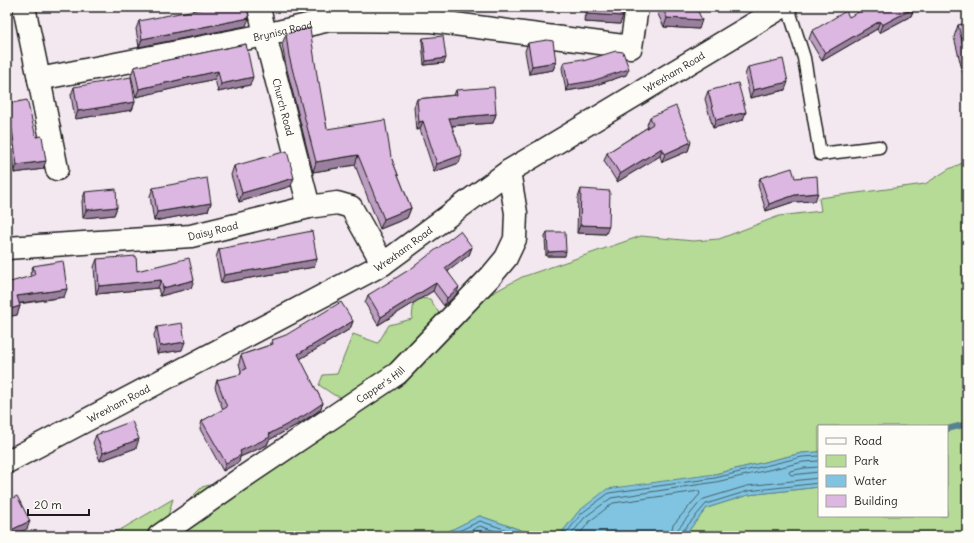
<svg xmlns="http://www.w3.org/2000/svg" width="974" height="543" font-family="Delius,sans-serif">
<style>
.green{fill:#b5db96;stroke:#687c59}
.water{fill:#80c4e1;stroke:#588192}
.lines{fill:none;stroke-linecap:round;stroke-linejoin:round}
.shore{stroke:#445f6b;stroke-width:1}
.stream{stroke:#588192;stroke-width:6}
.lane-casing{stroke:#1c1c1c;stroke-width:15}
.street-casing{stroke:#1c1c1c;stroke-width:25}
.secondary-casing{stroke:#1c1c1c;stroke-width:25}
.lane{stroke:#fdfcf7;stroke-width:12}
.street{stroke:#fdfcf7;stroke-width:22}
.secondary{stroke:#fdfcf7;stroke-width:22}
.wall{fill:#bd9dc2;stroke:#1c1c1c}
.shaded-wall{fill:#9a809e;stroke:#1c1c1c}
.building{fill:#dcb7e1;stroke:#1c1c1c}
.labels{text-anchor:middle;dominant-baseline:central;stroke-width:4;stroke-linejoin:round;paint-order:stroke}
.street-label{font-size:10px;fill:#1c1c1c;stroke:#fdfcf7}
</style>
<rect width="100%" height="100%" fill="#f3e7f0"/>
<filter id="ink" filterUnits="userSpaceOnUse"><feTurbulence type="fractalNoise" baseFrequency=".025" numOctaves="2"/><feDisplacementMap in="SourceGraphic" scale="8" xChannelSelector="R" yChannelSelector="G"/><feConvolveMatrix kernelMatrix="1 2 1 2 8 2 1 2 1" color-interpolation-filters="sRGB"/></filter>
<g filter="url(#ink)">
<path class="green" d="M967,161V536H684L707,508L748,495L819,487V516H947V426H819V452L802,453L715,474L579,511L559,536H538L480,516L439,536H100L120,530L173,499L167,519L182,526L187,502L202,487L221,482L361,403L334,395L319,385L323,375L337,374L353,334L378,343L389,325L412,319L414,298L430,299L439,313L465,308L522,277L641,236L693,241L719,239L779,216L821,211L819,198L925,184L949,169Z"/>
<path class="water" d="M819,452V487L748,495L707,508L684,536H559L579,511L607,489L715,474L802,453Z
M479,516H480L538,536H439Z"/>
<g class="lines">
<path class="shore" d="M819,467L804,468L790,471L789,473L791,475L819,472
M448,536L480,521L525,536
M459,536L480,526L510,536
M564,536L582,513L609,493L715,478L802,457L819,456
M570,536L585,517L611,498L716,482L803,462L819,461
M578,536L590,521L613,503L699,491L700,494L673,525L670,536
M676,536L678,529L700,502L704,499L747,486L819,478
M681,536L682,532L706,504L748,491L819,483"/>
<path class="stream" d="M947,429L967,424"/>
<g class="lane-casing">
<path id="lane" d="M788,7L804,58L820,154L879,147"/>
</g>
<g class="street-casing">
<g id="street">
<path id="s1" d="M24,7L39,79L265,35L329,20L431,21L631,47L637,7"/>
<path id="s2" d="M259,7L265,35L309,207"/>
<path d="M39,79L57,169"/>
<path id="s3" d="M7,248L191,236L309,207L337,203L351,207L383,264"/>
<path id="s4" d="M159,536L239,480L398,373L491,276L506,258L515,239L516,213L509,171"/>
</g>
</g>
<g class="secondary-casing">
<g id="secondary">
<path id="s5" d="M7,462L383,264L509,171L782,7"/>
</g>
</g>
<use href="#lane" class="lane"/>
<use href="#street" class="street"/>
<use href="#secondary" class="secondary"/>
</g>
<path class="wall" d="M585,7H624L620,24L584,22Z
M655,7H696L699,29L664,27L655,8Z
M914,8L911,16L879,33L877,29L822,61L809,39L812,31L849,17Z
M139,21L246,26L139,47L136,29Z
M967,23V81L965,82L954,37L958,25Z
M286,34L318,82L327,129L391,157L411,208L407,218L380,229L355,165L313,172L286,66L282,44Z
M423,38L444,63L424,65L422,42Z
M528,43L556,62L553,70L529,74L525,51Z
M246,44L250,85L218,92L215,79L136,97L131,75L134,67Z
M564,62L626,75L590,87L566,91L562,68Z
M748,67L785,90L750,98L745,75Z
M7,75L12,103L43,169L14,173L9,137L7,138Z
M74,87L135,102L132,110L75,119L71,95Z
M456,90L496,114L493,123L452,126L459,163L434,172L420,129L416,130L414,107L417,99L454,95Z
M708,91L743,120L713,128L705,99Z
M650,117L691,142L688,151L662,162L660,156L617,182L604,161L607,153L648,127L647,125Z
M234,166L291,186L239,202L231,175Z
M760,178H795L815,201L793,202L766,211L758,185Z
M153,188L211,203L208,211L154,221L150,196Z
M581,189L606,234L577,233L578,198Z
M85,192L117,207L114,215L83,218L82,201Z
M547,232L565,256H546L545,237Z
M472,247L469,255L448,271L456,295L444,306L433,291L378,325L365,303L368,295Z
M219,249L317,259L314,267L221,283L216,257Z
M97,259L137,271L191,288L160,296L158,288L96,294L94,267Z
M33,266L64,297L19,304L20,306L17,315L7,317L31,276L30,274Z
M353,321L350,329L300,359L323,403L320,410L302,422L269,440L267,445L240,457L239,462L223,471L200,429L202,421L223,410L215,387L217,380L240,375L241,371L239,363L241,355L270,345L272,340Z
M157,327L182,350L157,354L154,335Z
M96,435L136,448L100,461L93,443Z"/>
<path class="shaded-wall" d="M914,8L911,16L879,33L882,25Z
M587,14L623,16L620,24L584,22Z
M249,18L246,26L139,47L142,39Z
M667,18L702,20L699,29L664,27Z
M880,21L877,29L822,61L825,53Z
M446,58L444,63L424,65L426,61Z
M556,62L553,70L529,74L532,66Z
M629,69L626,75L590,87L566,91L568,85Z
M218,71L215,79L136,97L139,89Z
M967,76V81L965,82Z
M253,77L250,85L218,92L221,84Z
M788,82L785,90L750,98L753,90Z
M135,102L132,110L75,119L78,111Z
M746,112L743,120L713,128L716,120Z
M496,114L493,123L446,126L449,118Z
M423,121L420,129L416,130L419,122Z
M12,129L9,137L7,138V130Z
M691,142L688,151L662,162L665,154Z
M662,148L660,156L617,182L620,174Z
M358,155L355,165L313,172L316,162Z
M462,155L459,163L434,172L437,164Z
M46,161L43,169L14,173L17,165Z
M294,178L291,186L239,202L242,193Z
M818,193L815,201L793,202L766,211L769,204L795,195Z
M211,203L208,211L154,221L157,212Z
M117,207L114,215L83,218L86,210Z
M411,208L407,218L380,229L384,219Z
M580,225L609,226L606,234L577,233Z
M472,247L469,255L442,276L445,268Z
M566,251L565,256H546L548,252Z
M317,259L314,267L221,283L224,275Z
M161,280L158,288L96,294L99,286Z
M194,280L191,288L160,296L163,288Z
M436,283L433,291L378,325L381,317Z
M459,287L456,295L444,306L447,298Z
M67,289L64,297L14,304L17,296Z
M20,306L17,315L7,317V310Z
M353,321L350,329L295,362L298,354Z
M185,342L182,350L157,354L160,346Z
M323,403L320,410L302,422L269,440L267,445L240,457L239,462L223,471L226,463L240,451Z
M139,439L136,448L100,461L103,453Z
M30,521L27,529L13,536H7V532Z"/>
<path class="building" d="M210,7H247L249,18L142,39L139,21Z
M587,7H624L623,16L587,14Z
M662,7H696L702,20L667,18Z
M868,7H913L914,8L882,25L880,21L825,53L812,31L846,11L849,17Z
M967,23V61L958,25Z
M310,28L318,82H319L327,129L385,120L391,157L411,208L384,219L358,155L316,162L289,56L286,34Z
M443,36L446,58L426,61L423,38Z
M547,40L553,41L556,62L532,66L528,43Z
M246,44L253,77L221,84L218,71L139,89L134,67Z
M616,51L623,52L629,69L592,81L568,85L564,62L583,59V61Z
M783,59L788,82L753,90L748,67Z
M7,75L12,103L27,100L36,137L42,136L46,161L17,165L12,129L7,130Z
M131,77L135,102L78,111L74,87Z
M738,83L746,112L716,120L708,91Z
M494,87L496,114L449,118L462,155L437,164L423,121L419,122L417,99L457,95L456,90Z
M676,106L691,142L665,154L662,148L620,174L607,153L653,124L650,117Z
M287,151L294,178L242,193L234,166Z
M792,168L795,178L817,176L818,193L795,195L769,204L760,178Z
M207,178L211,203L157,212L153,188Z
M116,189L117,207L86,210L85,192Z
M581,189L610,191L609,226L580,225Z
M312,231L317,259L224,275L219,249Z
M460,231L472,247L445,268L459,287L447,298L436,283L381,317L368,295L412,268Z
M547,232H565L566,251L548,252Z
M136,256L137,271L189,258L194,280L163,288L161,280L99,286L97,259Z
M63,261L67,289L17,296L20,306L7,310V283L35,275L33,266Z
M341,302L353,321L298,354L323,403L305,415L269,434L270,437L240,451L241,455L226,463L202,421L227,407L217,380L241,374V371L246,369L241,355L273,344L272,340L286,335Z
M182,323L185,342L160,346L157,327Z
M132,421L139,439L103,453L96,435Z
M17,496L30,521L7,532V501Z"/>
</g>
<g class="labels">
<g class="street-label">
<text stroke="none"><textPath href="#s1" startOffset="322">Brynisa Road</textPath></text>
<text stroke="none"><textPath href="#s5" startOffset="774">Wrexham Road</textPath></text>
<text stroke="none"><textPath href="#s2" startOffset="103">Church Road</textPath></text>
<text stroke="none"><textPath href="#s3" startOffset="207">Daisy Road</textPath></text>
<text stroke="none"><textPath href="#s5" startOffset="450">Wrexham Road</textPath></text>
<text stroke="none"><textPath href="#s4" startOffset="268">Capper's Hill</textPath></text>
<text stroke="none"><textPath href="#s5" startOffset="126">Wrexham Road</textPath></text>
</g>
</g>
<rect width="974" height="543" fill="none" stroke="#fdfcf7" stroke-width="24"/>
<rect x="12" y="12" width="950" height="519" fill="none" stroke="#1c1c1c" stroke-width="1.5" filter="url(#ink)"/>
<rect x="818" y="425" width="130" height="92" fill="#fdfcf7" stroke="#a3a29f"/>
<rect x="826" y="438" width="20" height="6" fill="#fdfcf7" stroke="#a3a29f"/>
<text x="854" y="445" font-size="12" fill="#1c1c1c">Road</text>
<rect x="826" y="455" width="20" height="12" fill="#b5db96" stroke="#a3a29f"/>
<text x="854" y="465" font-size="12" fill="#1c1c1c">Park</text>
<rect x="826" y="475" width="20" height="12" fill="#80c4e1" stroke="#a3a29f"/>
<text x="854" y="485" font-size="12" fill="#1c1c1c">Water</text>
<rect x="826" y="495" width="20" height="12" fill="#dcb7e1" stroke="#a3a29f"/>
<text x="854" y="505" font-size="12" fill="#1c1c1c">Building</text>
<path d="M28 509v6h61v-6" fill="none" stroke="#1c1c1c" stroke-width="2"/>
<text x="34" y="509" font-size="12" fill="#1c1c1c" stroke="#fdfcf7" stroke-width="3" paint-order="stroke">20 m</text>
</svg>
